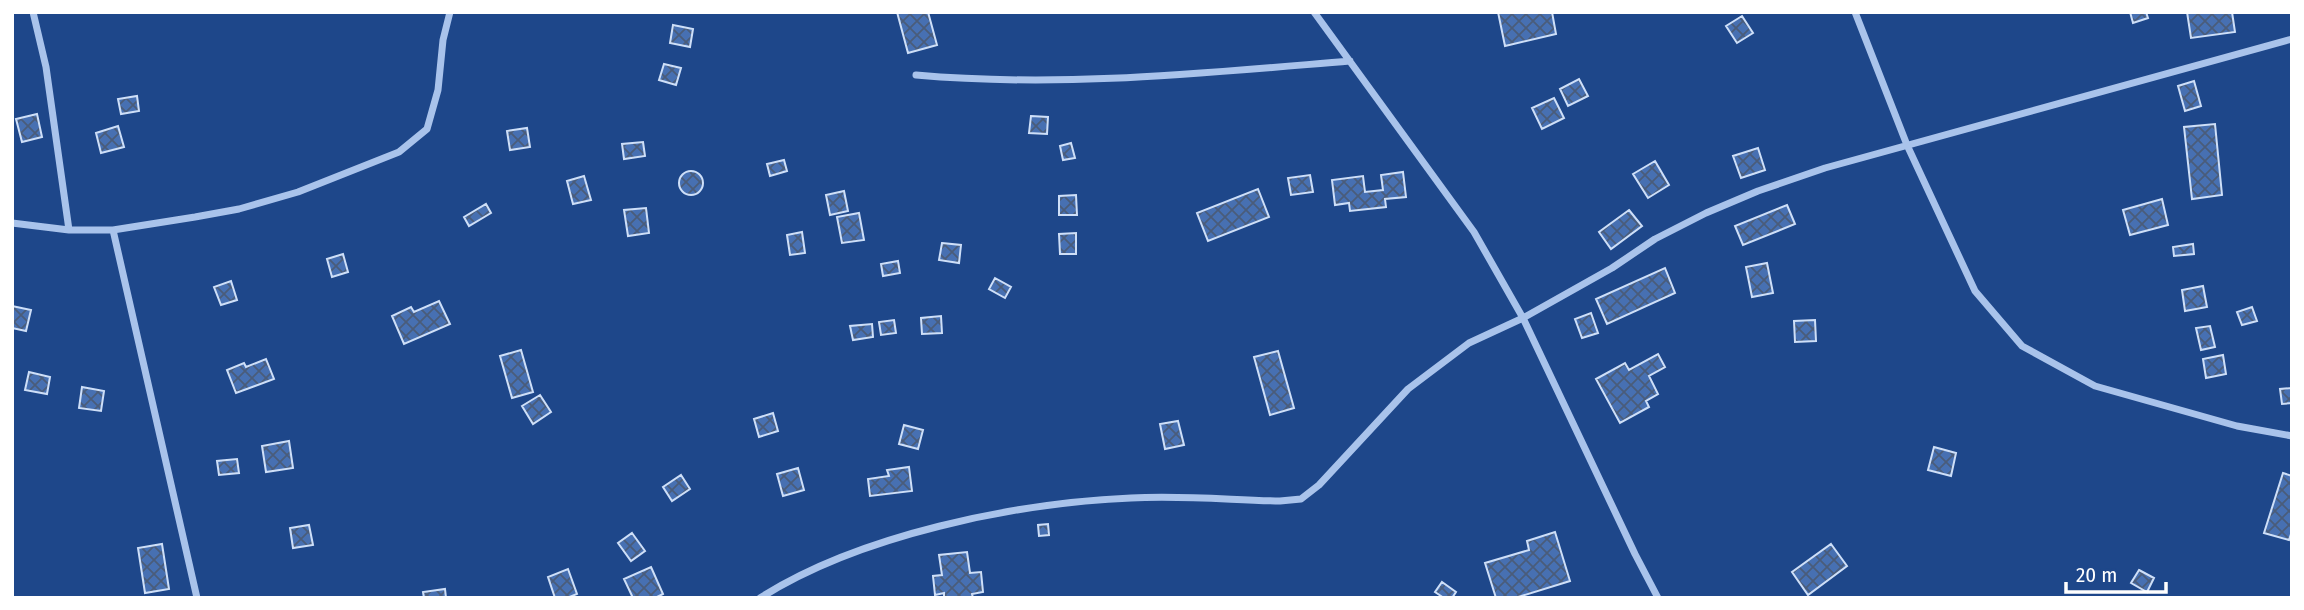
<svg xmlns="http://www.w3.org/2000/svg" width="2304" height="610" font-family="'Fira Sans Condensed',sans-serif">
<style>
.building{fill:url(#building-cross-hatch);stroke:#cedff8;stroke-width:2}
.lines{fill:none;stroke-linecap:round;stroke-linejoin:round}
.street{stroke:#a9c3eb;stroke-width:7}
</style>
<defs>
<pattern id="building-cross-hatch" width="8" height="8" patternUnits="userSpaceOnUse" patternTransform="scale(1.75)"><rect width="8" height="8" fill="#4770b2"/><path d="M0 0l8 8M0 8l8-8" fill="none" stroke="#4a5c7a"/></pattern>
</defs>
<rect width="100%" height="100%" fill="#1e478a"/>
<path class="building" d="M897,12H928L937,45L908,53Z
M1498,12H1552L1556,34L1505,46Z
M2130,12H2146L2148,18L2133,23Z
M2187,12H2232L2235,32L2191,38Z
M1742,16L1753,33L1737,43L1726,26Z
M673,25L693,29L690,47L670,43Z
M664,64L681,68L676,85L659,80Z
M1579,79L1588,96L1568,106L1560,89Z
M2194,81L2201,106L2185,111L2178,86Z
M137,96L139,111L121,114L118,99Z
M1554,98L1564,118L1542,129L1532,108Z
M37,114L42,137L22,142L16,119Z
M1031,116L1048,117L1047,134L1029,133Z
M2215,124L2222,195L2192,199L2184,127Z
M118,126L124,147L101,153L96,133Z
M527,128L530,147L510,150L507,131Z
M643,142L645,156L624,159L622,144Z
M1071,143L1075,158L1063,160L1060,146Z
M1758,148L1765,170L1741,178L1733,156Z
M784,160L787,171L770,176L767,164Z
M1655,161L1669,185L1648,198L1633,174Z
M679 183a12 12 0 1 1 24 0a12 12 0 1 1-24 0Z
M1403,172L1406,197L1385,199L1386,207L1350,211L1349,203L1335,205L1332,180L1363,176L1365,192L1383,190L1381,175Z
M1310,175L1313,192L1291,195L1288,178Z
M584,176L591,200L573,204L567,181Z
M1258,189L1269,217L1208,241L1197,213Z
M844,191L848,211L830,215L826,195Z
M1076,195L1077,215H1059V196Z
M2162,199L2168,225L2130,235L2123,210Z
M486,204L491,213L469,226L464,217Z
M1787,205L1795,224L1743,245L1735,226Z
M646,208L649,233L628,236L624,210Z
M1629,210L1642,226L1611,249L1599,232Z
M859,213L864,240L842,243L837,217Z
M802,232L805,253L790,255L787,235Z
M1076,233V254H1060L1059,234Z
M942,243L961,245L959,263L939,260Z
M2193,244L2194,254L2174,256L2173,247Z
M343,254L348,272L332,277L327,259Z
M898,261L900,273L883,276L881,264Z
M1767,263L1773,293L1752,297L1746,267Z
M1665,268L1675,293L1607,324L1596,299Z
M995,278L1011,287L1005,298L989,289Z
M231,281L237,300L221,305L214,287Z
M2203,286L2207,307L2185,311L2182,290Z
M439,301L450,324L404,344L392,316L411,307L414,312Z
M12,306L31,310L26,331L12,328Z
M2252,307L2257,321L2242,325L2237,312Z
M1591,313L1598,333L1582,338L1575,319Z
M941,316L942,333L922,334L921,318Z
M894,320L896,333L881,335L879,322Z
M1815,320L1816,341L1795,342L1794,321Z
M872,324L873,337L853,340L850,326Z
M2210,326L2215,347L2201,350L2196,328Z
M521,350L533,392L512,398L500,356Z
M1278,351L1294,408L1270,415L1254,357Z
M1658,354L1665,367L1649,376L1658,394L1646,401L1649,407L1620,423L1596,379L1625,363L1629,370Z
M2223,355L2226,374L2206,378L2203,359Z
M266,359L274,379L236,393L227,370L244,363L246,367Z
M29,372L50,377L47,394L25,390Z
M82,387L104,391L101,411L79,408Z
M2292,388V403L2282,404L2280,389Z
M540,395L551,412L533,424L522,406Z
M773,413L778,431L759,437L754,419Z
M1178,421L1184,445L1165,449L1160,424Z
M904,425L923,430L918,449L899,444Z
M289,441L293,468L266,472L262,446Z
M1934,447L1956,453L1951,476L1928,470Z
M237,459L239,473L219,475L217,461Z
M909,467L912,491L870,496L868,479L889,476L887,470Z
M798,468L804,490L783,496L777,474Z
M2283,473L2292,476V531L2289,540L2264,533Z
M681,475L690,489L672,501L663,487Z
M1048,524L1049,535L1039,536L1038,525Z
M309,525L313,545L293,548L290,528Z
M1555,532L1570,581L1515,598H1496L1485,563L1529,550L1527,541Z
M632,533L645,551L631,561L618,543Z
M162,544L169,589L145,593L138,548Z
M1831,544L1847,566L1808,595L1792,572Z
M967,552L970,573L981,572L983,592L972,594L973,598H944V593L935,595L933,576L942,575L939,555Z
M651,567L663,594L655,598H633L624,579Z
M568,569L577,594L567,598H555L548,577Z
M2139,570L2154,578L2147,592L2131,583Z
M1442,582L1456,592L1452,598H1444L1435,592Z
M445,589L446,598H424L423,592Z"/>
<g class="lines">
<path class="street" d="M33,12L46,67L69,230
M1314,12L1474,232L1523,318L1635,554L1658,598
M1855,12L1907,145L1975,291L2022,346L2095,386L2237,426L2292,436
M916,75C1061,88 1205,73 1350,61
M12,223L69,230H113L195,217L239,209L298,192L399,152L427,129L438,90L443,40L450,12
M113,230L197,598
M760,598C859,535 1015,503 1131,498C1180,495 1231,500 1280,501L1301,499L1319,485L1408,389L1469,343L1523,318L1612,268L1655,239L1706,213L1758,191L1825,168L2292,39"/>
</g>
<rect width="2304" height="610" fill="none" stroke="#ffffff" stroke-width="28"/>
<path d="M2066 582v10h100v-10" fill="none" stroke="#ffffff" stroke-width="3.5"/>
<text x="2076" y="582" font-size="21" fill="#ffffff" stroke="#1e478a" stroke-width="5" paint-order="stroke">20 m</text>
</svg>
